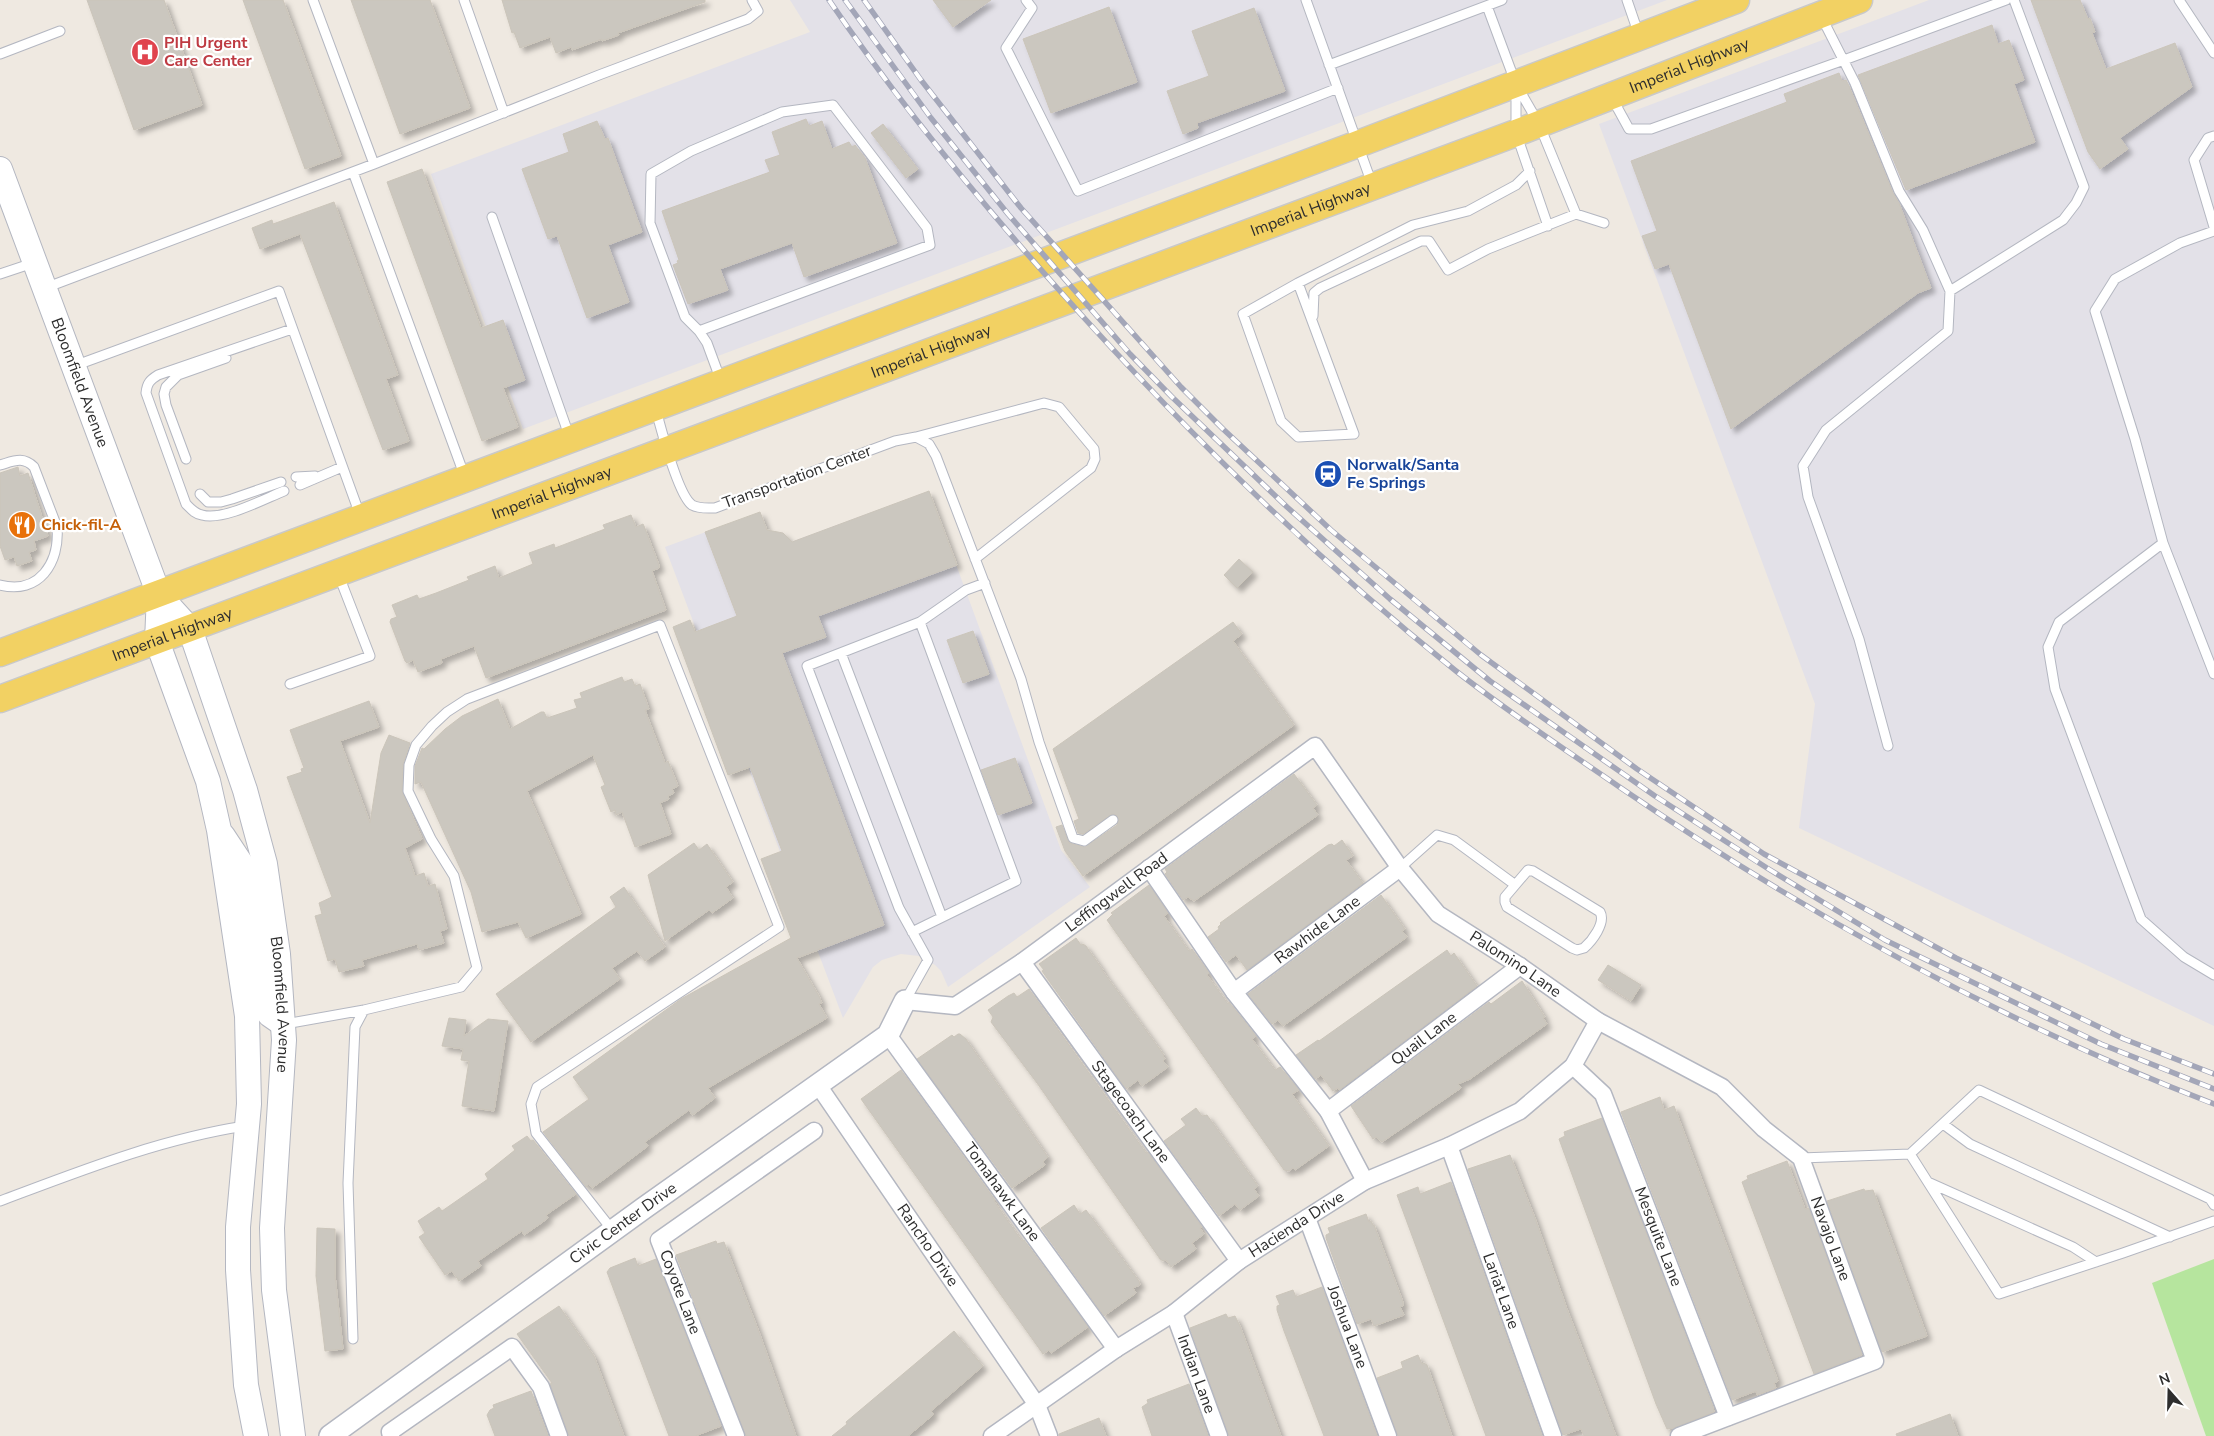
<svg xmlns="http://www.w3.org/2000/svg" width="2214" height="1436" font-family="'Nunito Sans',sans-serif">
<style>
.industrial{fill:#e3e1e8}
.green{fill:#b6e59e}
.building{fill:#cbc7bf;stroke:#cbc5ba;filter:url(#shadow)}
.lines{fill:none;stroke-linecap:round;stroke-linejoin:round}
.service-casing{stroke:#b4b7c1;stroke-width:11}
.minor-casing{stroke:#b4b7c1;stroke-width:19}
.tertiary-casing{stroke:#b4b7c1;stroke-width:24}
.secondary-casing{stroke:#b4b7c1;stroke-width:26}
.primary-casing{stroke:#c9c9c9;stroke-width:29}
.service{stroke:#fff;stroke-width:9}
.minor{stroke:#fff;stroke-width:16}
.tertiary{stroke:#fff;stroke-width:21}
.secondary{stroke:#fff;stroke-width:24}
.primary{stroke:#f2d163;stroke-width:26}
.rail-casing{stroke:#a3a6b8;stroke-width:5.5}
.rail{stroke:#fff;stroke-width:4;stroke-dasharray:11;stroke-linecap:butt}
.labels{text-anchor:middle;dominant-baseline:central;stroke-width:4.5;stroke-linejoin:round;paint-order:stroke}
.health-label{font-size:16px;font-weight:bold;fill:#be3a42;stroke:#fff;text-anchor:start}
.street-label{font-size:16px;fill:#2e2e2e;stroke:#fff}
.transit-label{font-size:16px;font-weight:bold;fill:#164399;stroke:#fff;text-anchor:start}
.food-label{font-size:16px;font-weight:bold;fill:#c56008;stroke:#fff;text-anchor:start}
</style>
<defs>
<filter id="shadow"><feDropShadow dx="4.5" dy="4.5" stdDeviation="2.5" flood-color="#0004"/></filter>
</defs>
<rect width="100%" height="100%" fill="#efe9e1"/>
<path class="industrial" d="M790,0H1667L523,429L431,174L810,32Z
M1929,0H2214V1026L1799,828L1815,704L1599,124Z
M929,491L1061,850L1090,887L948,987L941,971L935,965L919,956L901,954L882,960L873,967L843,1018L665,547L760,512L767,531L783,533L791,542Z"/>
<path class="green" d="M2214,1259V1436H2206L2152,1283Z"/>
<path class="building" d="M87,0H164L202,105L134,130Z
M243,0H283L341,156L305,169Z
M351,0H430L470,108L400,134Z
M502,0H705V2L618,33L619,35L602,41V39L572,50L571,47L556,53L550,37L520,48L514,32L512,33Z
M933,0H991L953,27Z
M2031,0H2080L2088,19L2090,18L2095,32L2092,33L2106,69L2175,43L2192,87L2120,138L2128,149L2100,169L2088,152Z
M1109,7L1137,82L1051,113L1023,39Z
M1254,8L1285,91L1197,123L1198,128L1183,134L1167,91L1209,76L1192,31Z
M1992,25L1998,44L2009,40L2024,80L2014,84L2035,142L1906,190L1858,75Z
M1839,73L1842,81L1846,80L1849,86L1893,193L1899,203L1931,288L1918,293L1731,429L1669,264L1655,269L1642,236L1657,231L1631,161L1787,102L1784,94Z
M806,119L809,126L822,121L832,149L849,142L852,147L855,145L865,158L897,243L804,277L792,243L720,269L728,290L688,304L673,265L678,263L677,261L679,260L662,211L770,172L765,160L780,155L772,132Z
M597,121L605,139L608,138L642,232L608,245L629,302L587,318L557,236L548,239L522,169L569,152L563,134Z
M883,124L918,169L906,178L871,133Z
M422,169L481,328L503,320L525,380L503,388L518,427L482,441L387,182Z
M334,202L398,375L386,379L409,441L383,450L300,234L260,249L252,228L272,220L273,224Z
M18,467L20,476L28,473L48,536L34,541L36,550L29,552L32,561L17,566L14,557L5,560L0,546V473Z
M929,491L957,565L818,616L826,637L782,653L884,925L797,958L819,996L822,1003L819,1004L827,1018L708,1088L715,1098L694,1114L692,1115L689,1110L645,1142L648,1146L607,1177L592,1188L589,1184L586,1187L543,1132L589,1099L573,1077L681,999L791,938L761,859L782,851L750,767L728,775L673,627L690,620L695,632L737,616L705,532L760,512L767,530L783,533L792,542Z
M631,515L636,527L643,524L644,526L659,565V568L652,571L666,610L486,678L474,646L441,659L442,663L418,672L413,660L407,663L405,661L390,622L391,619L397,617L392,605L417,595L419,599L436,593L469,580L467,577L495,566L499,578L533,564L529,553L554,544L555,548L576,540L605,529L603,525Z
M1239,559L1253,572L1237,588L1224,575Z
M1233,622L1242,634L1233,641L1294,725L1083,876L1065,851L1056,827L1062,825L1069,843L1085,847L1117,825L1119,819L1116,815L1112,814L1083,834L1078,833L1074,821L1079,819L1053,749Z
M973,631L989,674L963,683L947,640Z
M622,677L624,682L632,679L635,686L640,684L649,709L645,710L665,763L668,761L678,786L672,789L674,793L668,796L669,799L660,803L671,834L635,847L622,812L616,815L615,810L611,812L601,787L605,785L593,755L527,791L581,914L526,938L518,922L482,932L471,892L421,782L415,784V766L422,748L424,749L445,729L462,716L498,699L510,729L541,712H544L547,718L577,708L574,700L582,698L580,693Z
M369,701L379,727L340,741L370,823L381,753L389,735L410,743L403,764L402,791L422,839L405,848L415,876L424,873L428,886L435,884L447,929L440,931L444,943L419,950L417,944L393,951L362,960L364,966L339,972L335,959L328,961L315,916L322,914L319,903L332,897L287,777L302,772L301,769L304,768L290,730Z
M1015,758L1032,803L998,815L981,770Z
M1294,774L1317,805L1313,808L1318,815L1194,901L1188,897L1183,900L1165,874L1167,872L1165,869Z
M1342,840L1353,856L1346,860L1363,883L1247,970L1236,955L1226,962L1208,937L1219,929L1218,927L1221,924L1220,923L1328,845L1332,844L1334,846Z
M694,843L699,850L707,844L733,882L726,887L733,898L712,913L709,910L665,941L648,875Z
M1149,885L1168,913L1164,916L1189,951L1192,949L1209,973L1207,975L1228,1004L1229,1002L1256,1036L1252,1039L1275,1070L1280,1067L1299,1090L1292,1094L1329,1146L1295,1170L1293,1168L1289,1171L1284,1170L1107,920L1113,914L1111,913Z
M624,887L665,947L645,961L637,951L612,968L620,979L531,1042L496,994L616,907L610,897Z
M1381,895L1405,929L1402,931L1407,937L1283,1026L1278,1020L1272,1024L1248,994Z
M1076,938L1081,945L1083,944L1086,946L1103,970H1102L1164,1055L1163,1056L1165,1059L1163,1061L1168,1067L1142,1086L1138,1080L1126,1089L1042,971L1044,970L1039,964Z
M1447,950L1451,956L1454,953L1477,986L1339,1090L1338,1088L1333,1091L1321,1075L1315,1079L1296,1055L1318,1040L1319,1041Z
M1608,965L1641,985L1631,1001L1598,980Z
M1522,981L1545,1017L1543,1018L1547,1024L1470,1079L1458,1084L1461,1088L1382,1142L1376,1137L1373,1139L1351,1106L1489,1002L1491,1004Z
M1029,989L1146,1153L1148,1152L1202,1227L1200,1228L1204,1234L1192,1243L1196,1249L1171,1267L1166,1260L1163,1261L1160,1259L1037,1083L991,1022L993,1017L988,1010L1008,996L1014,993L1017,997Z
M449,1018L466,1020L464,1036L488,1019L508,1021L494,1111L462,1106L469,1061L461,1060L463,1049L442,1046Z
M958,1034H960L966,1039L1048,1157L1043,1162L1045,1165L1012,1188L917,1059L952,1035L954,1037Z
M901,1070L995,1200L994,1201L1005,1217L1022,1241L1024,1240L1088,1327L1051,1353L1049,1350L1043,1354L861,1099Z
M1660,1097L1664,1110L1674,1106L1778,1381L1774,1383L1776,1388L1757,1395L1756,1391L1732,1400L1621,1112Z
M1196,1108L1202,1116L1207,1115L1258,1186L1254,1189L1259,1196L1240,1210L1235,1204L1219,1216L1164,1141L1186,1125L1181,1119Z
M1602,1118L1713,1407L1714,1412L1674,1428L1667,1429L1656,1404L1559,1139L1565,1136L1564,1132Z
M527,1136L531,1141L533,1140L576,1194L546,1215L548,1218L540,1224L524,1235L522,1231L478,1261L481,1266L459,1281L452,1271L445,1275L419,1237L425,1233L418,1221L439,1207L442,1211L488,1179L485,1174L515,1150L512,1146Z
M1510,1155L1535,1218L1567,1309L1616,1436H1584L1581,1429L1563,1435L1468,1169Z
M1787,1161L1805,1209L1809,1208L1862,1355L1814,1374L1742,1182L1748,1179L1747,1176Z
M1451,1182L1542,1436H1486L1397,1195L1418,1187L1420,1194Z
M1864,1189L1865,1191L1873,1190L1927,1336L1882,1352L1827,1201Z
M1074,1205L1080,1214L1086,1210L1139,1281L1140,1285L1133,1288L1136,1293L1104,1316L1041,1228Z
M1366,1214L1369,1222L1371,1221L1373,1225H1374L1403,1302V1306L1400,1307L1404,1315L1374,1326L1371,1319L1357,1324L1326,1238V1235L1330,1233L1328,1228Z
M317,1228L335,1229V1275L343,1349L325,1351L316,1276Z
M716,1241L717,1244L724,1242L759,1332L796,1436H746L676,1255Z
M635,1258L638,1266L656,1259L721,1426L695,1436H669L607,1272L610,1268Z
M1322,1287L1377,1436H1324L1284,1331L1277,1310V1306L1280,1305L1276,1296L1293,1290L1296,1297Z
M559,1306L594,1356L624,1436H569L550,1384L552,1383L517,1334Z
M1226,1314L1228,1318L1235,1316L1240,1326L1281,1436H1229L1190,1328Z
M954,1331L983,1366L931,1411L934,1414L908,1436H832L847,1424L846,1422Z
M1418,1355L1422,1364L1424,1363L1427,1365L1452,1436H1398L1377,1378L1403,1368L1401,1362Z
M1189,1384L1208,1436H1152L1142,1407L1148,1403L1147,1400Z
M531,1391L548,1436H495L487,1415L490,1410L494,1408L493,1405Z
M1950,1414L1958,1436H1897L1896,1434Z
M1099,1418L1106,1436H1059V1434Z"/>
<g class="lines">
<g class="service-casing">
<path id="service" d="M313,0L374,164
M464,0L504,113
M1026,0L1032,8L1006,48L1078,191L1338,88
M1306,0L1372,184
M1627,0L1639,35
M2179,0L2214,53
M1487,6L1516,84L1539,124L1576,214
M1822,18L1855,83L1899,191L1923,230L1950,291L2063,220L2076,203L2084,187L2014,0
M0,54L60,31
M1329,65L1502,0
M1516,87V133L1548,226
M1612,98L1629,129H1651L1844,60L2006,0
M2214,136L2208,138L2194,160L2214,227
M353,172L465,477
M492,217L570,438
M2214,231L2180,243L2115,279L2095,311L2135,439L2163,543L2059,622L2048,647L2055,689L2141,919L2184,957L2214,975
M0,274L33,263
M1298,283L1354,434L1298,437L1281,421L1243,314L1298,283L1413,225L1468,211L1516,185L1530,171
M45,288L374,164L599,75L748,19L758,11L752,0
M1313,316L1314,293L1320,288L1421,241H1429L1448,270L1488,249L1576,214L1604,223
M699,331L930,245L927,228L833,105L782,112L691,151L651,174L650,223L685,317L699,331L707,343L721,381
M74,366L279,291L360,515
M656,410C661,429 678,495 692,505C699,509 707,508 715,508L895,441L916,437L1044,403L1059,407L1094,449L1095,459L1091,468L975,559
M916,437L929,444L936,456L1021,679L1039,742L1073,838L1084,841L1113,820
M186,459L166,405L164,394L166,387L178,375L226,358
M0,465C14,461 23,456 34,467L57,527C60,563 39,595 0,585
M296,477L315,476
M300,485L342,467
M284,491C264,499 223,521 202,515C195,514 191,509 186,504L146,393C147,383 150,380 158,375L292,329
M200,494L208,502H221L232,499L281,482
M2163,543L2214,674
M920,622L966,590L985,583
M841,653L942,917
M290,684L370,656L339,576
M1888,746L1859,639L1808,497L1803,466L1826,430L1948,331L1950,291
M1400,868L1437,835L1454,840L1514,884
M1528,870L1533,871L1600,912C1606,923 1592,941 1584,948L1577,950L1572,948L1507,907L1505,902V897Z
M905,1001L928,960L899,908L807,666L920,622L1016,881L912,932
M285,1024L364,1010L461,987L477,968L454,876L431,839L408,791L409,765L416,745L432,726L447,712L467,699L660,625L779,927L537,1087L531,1104L536,1133L613,1231
M1943,1124L1970,1144L2170,1237
M1910,1154L1999,1294L2123,1253L2214,1221
M1801,1158L1910,1154L1979,1090L2210,1199L2214,1205
M1928,1182L2073,1247L2096,1262
M0,1201C80,1171 160,1139 245,1126
M353,1339L348,1183L355,1027L364,1010"/>
</g>
<g class="minor-casing">
<g id="minor">
<path d="M1149,868L1234,992L1328,1111L1365,1181"/>
<path id="s1" d="M1022,962L1239,1261"/>
<path id="s2" d="M1234,992L1400,868"/>
<path id="s3" d="M905,1001L955,1006L1022,962L1315,746L1400,868L1438,914L1520,966L1598,1021L1722,1087L1764,1129L1801,1158L1875,1361L1679,1436"/>
<path id="s4" d="M888,1035L1116,1349"/>
<path id="s5" d="M1573,1066L1603,1094L1728,1417"/>
<path id="s6" d="M818,1085L1037,1405L1049,1436"/>
<path id="s7" d="M1328,1111L1520,966"/>
<path id="s8" d="M1449,1146L1553,1436"/>
<path id="s9" d="M1307,1218L1388,1436"/>
<path id="s10" d="M1174,1313L1219,1436"/>
<path d="M391,1436L390,1432L512,1347L541,1387L559,1436"/>
<path d="M736,1436L659,1240L814,1131"/>
<path id="s11" d="M992,1436L1116,1349L1174,1313L1239,1261L1365,1181L1449,1146L1520,1111L1573,1066L1598,1021"/>
</g>
</g>
<g class="tertiary-casing">
<g id="tertiary">
<path id="s12" d="M330,1436L644,1208L888,1035L905,1001"/>
</g>
</g>
<g class="secondary-casing">
<g id="secondary">
<path id="s13" d="M0,169L159,595L190,629L245,790L265,864L278,954L284,1040L272,1228L274,1290L293,1436"/>
<path d="M159,595L157,641L208,781L219,830L247,1016L249,1104L238,1227V1270L246,1385L256,1436"/>
<path d="M223,836L246,871L264,1007L270,1015L283,1024"/>
</g>
</g>
<g class="primary-casing">
<g id="primary">
<path d="M0,653L1358,144L1736,0"/>
<path id="s14" d="M0,699L1516,133L1859,0"/>
</g>
</g>
<use href="#service" class="service"/>
<use href="#minor" class="minor"/>
<use href="#tertiary" class="tertiary"/>
<use href="#secondary" class="secondary"/>
<use href="#primary" class="primary"/>
<g class="rail-casing">
<path id="rail" d="M829,0C898,102 977,198 1059,290C1181,427 1312,556 1456,671C1508,712 1563,748 1618,786C1804,913 2003,1023 2214,1104
M845,0L931,118L1008,214L1130,354L1172,397L1287,507L1390,599L1490,681L1655,796L1767,868L1885,940L2101,1044L2214,1089
M864,0L921,80L1021,208L1181,387L1223,429L1331,530L1481,655L1637,769L1764,854L1956,958L2124,1039L2214,1074"/>
</g>
<use href="#rail" class="rail"/>
</g>
<defs>
<g id="hospital-disc" transform="scale(1.4375)"><circle r="9.5" fill="#e0444e" stroke="#fff"/><path d="M-5-5h3v3.5h4V-5h3V5h-3V1.5h-4V5h-3Z" fill="#fff"/></g>
<g id="station-disc" transform="scale(1.4375)"><circle r="9.5" fill="#1a4fb4" stroke="#fff"/><path d="M-3-6H3Q5-6 5-4V2Q5 4 3 4L4.5 6H3L1.5 4h-3L-3 6H-4.5L-3 4Q-5 4-5 2V-4Q-5-6-3-6ZM-3.5-4v3h7v-3ZM-3.5 1v1.5H-2V1ZM2 1v1.5H3.5V1Z" fill="#fff"/></g>
<g id="restaurant-disc" transform="scale(1.4375)"><circle r="9.5" fill="#e8710a" stroke="#fff"/><path d="M-5-6h1v4h1v-4h1v4h1v-4h1v5L-1.5 .5V6h-2V.5L-5-1ZM5-6V6H3V1.5H1.5Q1.5-4 5-6Z" fill="#fff"/></g>
</defs>
<g fill-rule="evenodd">
<use href="#hospital-disc" x="145" y="52"/>
<use href="#station-disc" x="1328" y="474"/>
<use href="#restaurant-disc" x="22" y="525"/>
</g>
<g class="labels">
<g class="health-label">
<text x="164" y="43">PIH Urgent<tspan x="164" dy="18">Care Center</tspan></text>
</g>
<g class="street-label">
<text stroke="none"><textPath href="#s14" startOffset="1804">Imperial Highway</textPath></text>
<text stroke="none"><textPath href="#s14" startOffset="1399">Imperial Highway</textPath></text>
<text stroke="none"><textPath href="#s14" startOffset="994">Imperial Highway</textPath></text>
<text stroke="none"><textPath href="#s13" startOffset="228">Bloomfield Avenue</textPath></text>
<text transform="translate(797 477) rotate(-20)">Transportation Center</text>
<text stroke="none"><textPath href="#s14" startOffset="589">Imperial Highway</textPath></text>
<text stroke="none"><textPath href="#s14" startOffset="184">Imperial Highway</textPath></text>
<text stroke="none"><textPath href="#s3" startOffset="248">Leffingwell Road</textPath></text>
<text stroke="none"><textPath href="#s2" startOffset="104">Rawhide Lane</textPath></text>
<text stroke="none"><textPath href="#s3" startOffset="795">Palomino Lane</textPath></text>
<text stroke="none"><textPath href="#s13" startOffset="889">Bloomfield Avenue</textPath></text>
<text stroke="none"><textPath href="#s7" startOffset="120">Quail Lane</textPath></text>
<text stroke="none"><textPath href="#s1" startOffset="185">Stagecoach Lane</textPath></text>
<text stroke="none"><textPath href="#s4" startOffset="194">Tomahawk Lane</textPath></text>
<text stroke="none"><textPath href="#s12" startOffset="362">Civic Center Drive</textPath></text>
<text stroke="none"><textPath href="#s11" startOffset="371">Hacienda Drive</textPath></text>
<text stroke="none"><textPath href="#s5" startOffset="194">Mesquite Lane</textPath></text>
<text stroke="none"><textPath href="#s3" startOffset="1228">Navajo Lane</textPath></text>
<text stroke="none"><textPath href="#s6" startOffset="194">Rancho Drive</textPath></text>
<text stroke="none"><textPath href="#s8" startOffset="154">Lariat Lane</textPath></text>
<text transform="translate(680 1292) rotate(69)">Coyote Lane</text>
<text stroke="none"><textPath href="#s9" startOffset="116">Joshua Lane</textPath></text>
<text stroke="none"><textPath href="#s10" startOffset="65">Indian Lane</textPath></text>
</g>
<g class="transit-label">
<text x="1347" y="465">Norwalk/Santa<tspan x="1347" dy="18">Fe Springs</tspan></text>
</g>
<g class="food-label">
<text x="41" y="525">Chick-fil-A</text>
</g>
</g>
<g transform="translate(2169 1391) rotate(340)" stroke="#ffffff" stroke-width="4" paint-order="stroke">
<path d="M0-4L9 19L0 12L-9 19Z" fill="#2e2e2e"/>
<text y="-8" font-size="14" font-weight="bold" text-anchor="middle" fill="#2e2e2e">N</text>
</g>
</svg>
